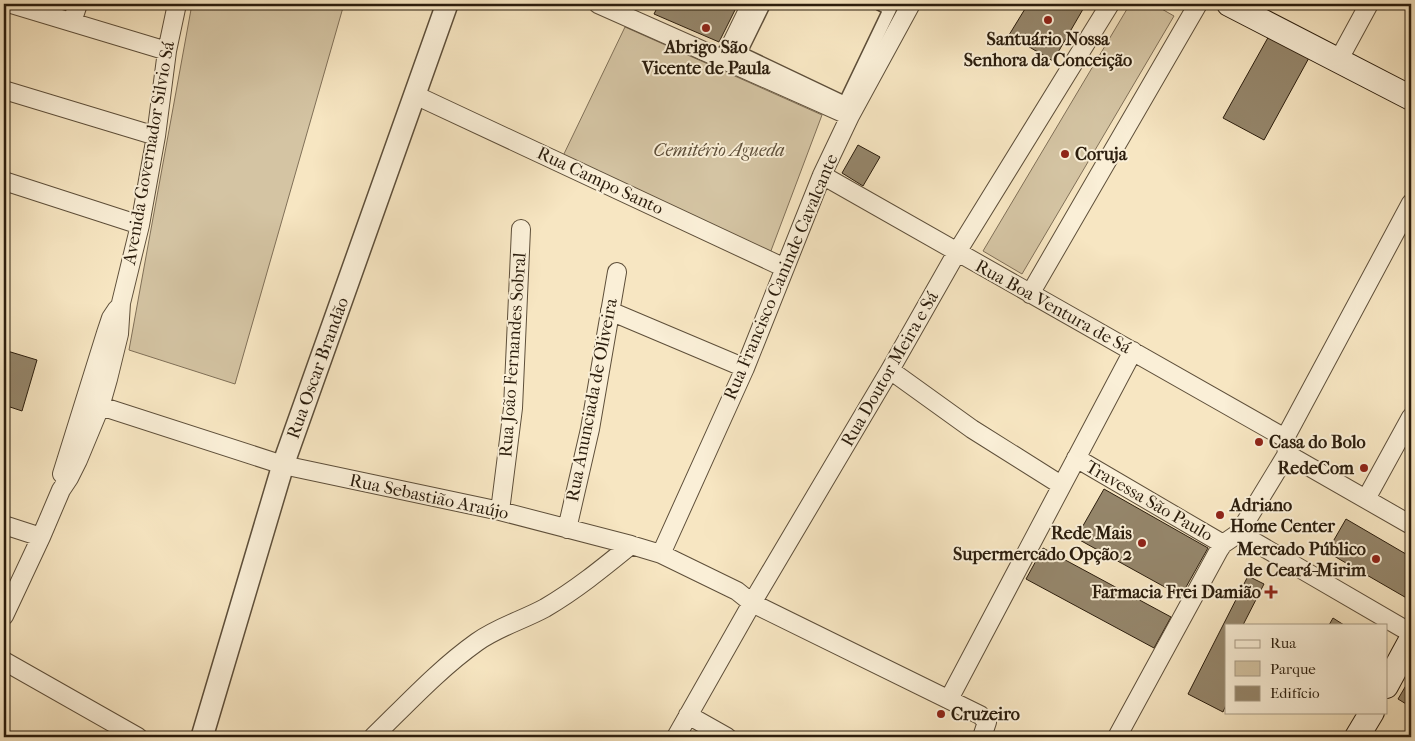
<svg xmlns="http://www.w3.org/2000/svg" width="1415" height="741" font-family="'IM FELL French Canon',serif">
<style>
.green{fill:#d4c4a3;stroke:#807058}
.building{fill:#95866b;stroke:#2b1d0d}
.lines{fill:none;stroke-linecap:round;stroke-linejoin:round}
.pedestrian-casing{stroke:#5e4f3a;stroke-width:15}
.minor-casing{stroke:#5e4f3a;stroke-width:20}
.tertiary-casing{stroke:#5e4f3a;stroke-width:24}
.secondary-casing{stroke:#2b1d0d;stroke-width:26}
.pedestrian{stroke:#faefd7;stroke-width:12}
.minor{stroke:#faefd7;stroke-width:18}
.tertiary{stroke:#faefd7;stroke-width:21}
.secondary{stroke:#faefd7;stroke-width:24}
.poi-dot{fill:#8f2418;stroke:#faefd7;stroke-width:2}
.labels{text-anchor:middle;dominant-baseline:central;stroke-width:4;stroke-linejoin:round;paint-order:stroke}
.poi-label{font-size:18px;font-weight:bold;fill:#2b1d0d;stroke:#faefd7;text-anchor:start}
.park-label{font-size:18px;font-style:italic;fill:#5e4f3a;stroke:#faefd7}
.street-label{font-size:18px;fill:#2b1d0d;stroke:#faefd7}
</style>
<rect width="100%" height="100%" fill="#f7e6c2"/>
<filter id="stains"><feTurbulence type="fractalNoise" baseFrequency=".004" numOctaves="4"/><feColorMatrix values="0 0 0 0 .2 0 0 0 0 .09 0 0 0 0 .02 0 0 0 .5 -.17"/></filter>
<radialGradient id="worn" r=".72"><stop offset=".6" stop-color="#630" stop-opacity="0"/><stop offset="1" stop-color="#630" stop-opacity=".3"/></radialGradient>
<path class="green" d="M192,4H344L235,384L129,350Z
M1130,4H1153L1174,16L1022,274L983,251Z
M625,27L822,115L769,256L562,158Z"/>
<path class="building" d="M659,4H738L719,42L654,14Z
M1028,4H1086L1053,61L1009,35Z
M1270,34L1310,56L1264,140L1223,118Z
M858,145L880,157L863,186L842,173Z
M4,350L37,360L22,411L4,405Z
M1104,489L1208,548L1181,596L1076,538Z
M1346,519L1411,557L1410,600L1327,552Z
M1043,548L1171,617L1154,648L1026,579Z
M1248,576L1264,584L1243,625H1226V705L1223,712L1188,694Z
M1333,618L1344,625H1329Z
M1411,677V707L1398,699Z"/>
<g class="lines">
<g class="pedestrian-casing">
<path id="pedestrian" d="M764,4L740,53L845,103L890,9L880,4"/>
</g>
<g class="minor-casing">
<path id="minor" d="M11,4L167,51
M598,4L850,116
M72,22L78,4
M724,59L751,4
M1338,61L1369,4
M4,90L156,136
M415,95L785,268
M822,175L1285,438
M4,181L140,225
M1030,294L1198,4
M610,311L745,368
M890,370L972,429L1061,485
M85,401L283,465L500,511L631,545L661,554L737,591L752,603L980,715L987,722L982,737
M1285,438L1411,203
M1287,454L1411,525
M1076,458L1223,544
M62,474L106,333L111,318L117,309
M1366,499L1411,417
M500,511L513,408L521,229
M4,525L41,537
M567,529L590,429L617,272
M1239,533L1411,633
M661,554L745,368L822,175L850,116L911,4
M4,616L41,537L61,490L69,478L78,460L100,407L108,379L119,334L121,303L140,225L156,136L167,51L177,4
M4,661L138,737
M949,699L1133,351
M688,715L727,737
M373,737C406,705 439,669 477,642C498,627 523,620 545,608C576,590 604,567 631,545
M676,737L752,603L890,370L957,252L1110,4
M1117,737L1219,550L1223,544L1239,533L1287,454L1285,438"/>
</g>
<g class="tertiary-casing">
<path id="tertiary" d="M202,737L283,465L447,4"/>
</g>
<g class="secondary-casing">
<path id="secondary" d="M1229,4L1411,98
M1386,686L1411,640
M1357,737L1372,712"/>
</g>
<use href="#pedestrian" class="pedestrian"/>
<use href="#minor" class="minor"/>
<use href="#tertiary" class="tertiary"/>
<use href="#secondary" class="secondary"/>
</g>
<g class="poi-dot">
<circle cx="1048" cy="20" r="5"/>
<circle cx="706" cy="28" r="5"/>
<circle cx="1065" cy="154" r="5"/>
<circle cx="1259" cy="442" r="5"/>
<circle cx="1364" cy="468" r="5"/>
<circle cx="1220" cy="515" r="5"/>
<circle cx="1142" cy="543" r="5"/>
<circle cx="1376" cy="559" r="5"/>
<path d="M1268.5 584.5h5v5h5v5h-5v5h-5v-5h-5v-5h5z"/>
<circle cx="941" cy="714" r="5"/>
</g>
<g class="labels">
<g class="poi-label">
<text x="1048" y="39" text-anchor="middle">Santuário Nossa<tspan x="1048" dy="21">Senhora da Conceição</tspan></text>
<text x="706" y="47" text-anchor="middle">Abrigo São<tspan x="706" dy="21">Vicente de Paula</tspan></text>
<text x="1075" y="154">Coruja</text>
<text x="1269" y="442">Casa do Bolo</text>
<text x="1354" y="468" text-anchor="end">RedeCom</text>
<text x="1230" y="505">Adriano<tspan x="1230" dy="21">Home Center</tspan></text>
<text x="1132" y="533" text-anchor="end">Rede Mais<tspan x="1132" dy="21">Supermercado Opção 2</tspan></text>
<text x="1366" y="549" text-anchor="end">Mercado Público<tspan x="1366" dy="21">de Ceará-Mirim</tspan></text>
<text x="1261" y="592" text-anchor="end">Farmacia Frei Damião</text>
<text x="951" y="714">Cruzeiro</text>
</g>
<g class="park-label">
<text x="719" y="150">Cemitério Agueda</text>
</g>
<g class="street-label">
<text transform="translate(149 153) rotate(-80)">Avenida Governador Silvio Sá</text>
<text transform="translate(600 181) rotate(25)">Rua Campo Santo</text>
<text transform="translate(781 277) rotate(-67)">Rua Francisco Caninde Cavalcante</text>
<text transform="translate(1053 307) rotate(29)">Rua Boa Ventura de Sá</text>
<text transform="translate(513 355) rotate(-86)">Rua João Fernandes Sobral</text>
<text transform="translate(318 368) rotate(-70)">Rua Oscar Brandão</text>
<text transform="translate(890 369) rotate(-60)">Rua Doutor Meira e Sá</text>
<text transform="translate(592 400) rotate(-79)">Rua Anunciada de Oliveira</text>
<text transform="translate(429 497) rotate(12)">Rua Sebastião Araújo</text>
<text transform="translate(1149 501) rotate(30)">Travessa São Paulo</text>
</g>
</g>
<rect width="1415" height="741" fill="none" stroke="#f7e6c2" stroke-width="20"/>
<rect x="5" y="5" width="1405" height="731" fill="none" stroke="#2b1d0d" stroke-width="2.5"/>
<rect x="10" y="10" width="1395" height="721" fill="none" stroke="#2b1d0d"/>
<rect x="1225" y="624" width="162" height="90" fill="#faefd7" stroke="#a79b86"/>
<rect x="1235" y="640" width="25" height="8" fill="#faefd7" stroke="#a79b86"/>
<text x="1270" y="648" font-size="15" fill="#2b1d0d">Rua</text>
<rect x="1235" y="661" width="25" height="15" fill="#d4c4a3" stroke="#a79b86"/>
<text x="1270" y="674" font-size="15" fill="#2b1d0d">Parque</text>
<rect x="1235" y="686" width="25" height="15" fill="#95866b" stroke="#a79b86"/>
<text x="1270" y="698" font-size="15" fill="#2b1d0d">Edifício</text>
<rect width="100%" height="100%" filter="url(#stains)"/>
<rect width="100%" height="100%" fill="url(#worn)"/>
</svg>
